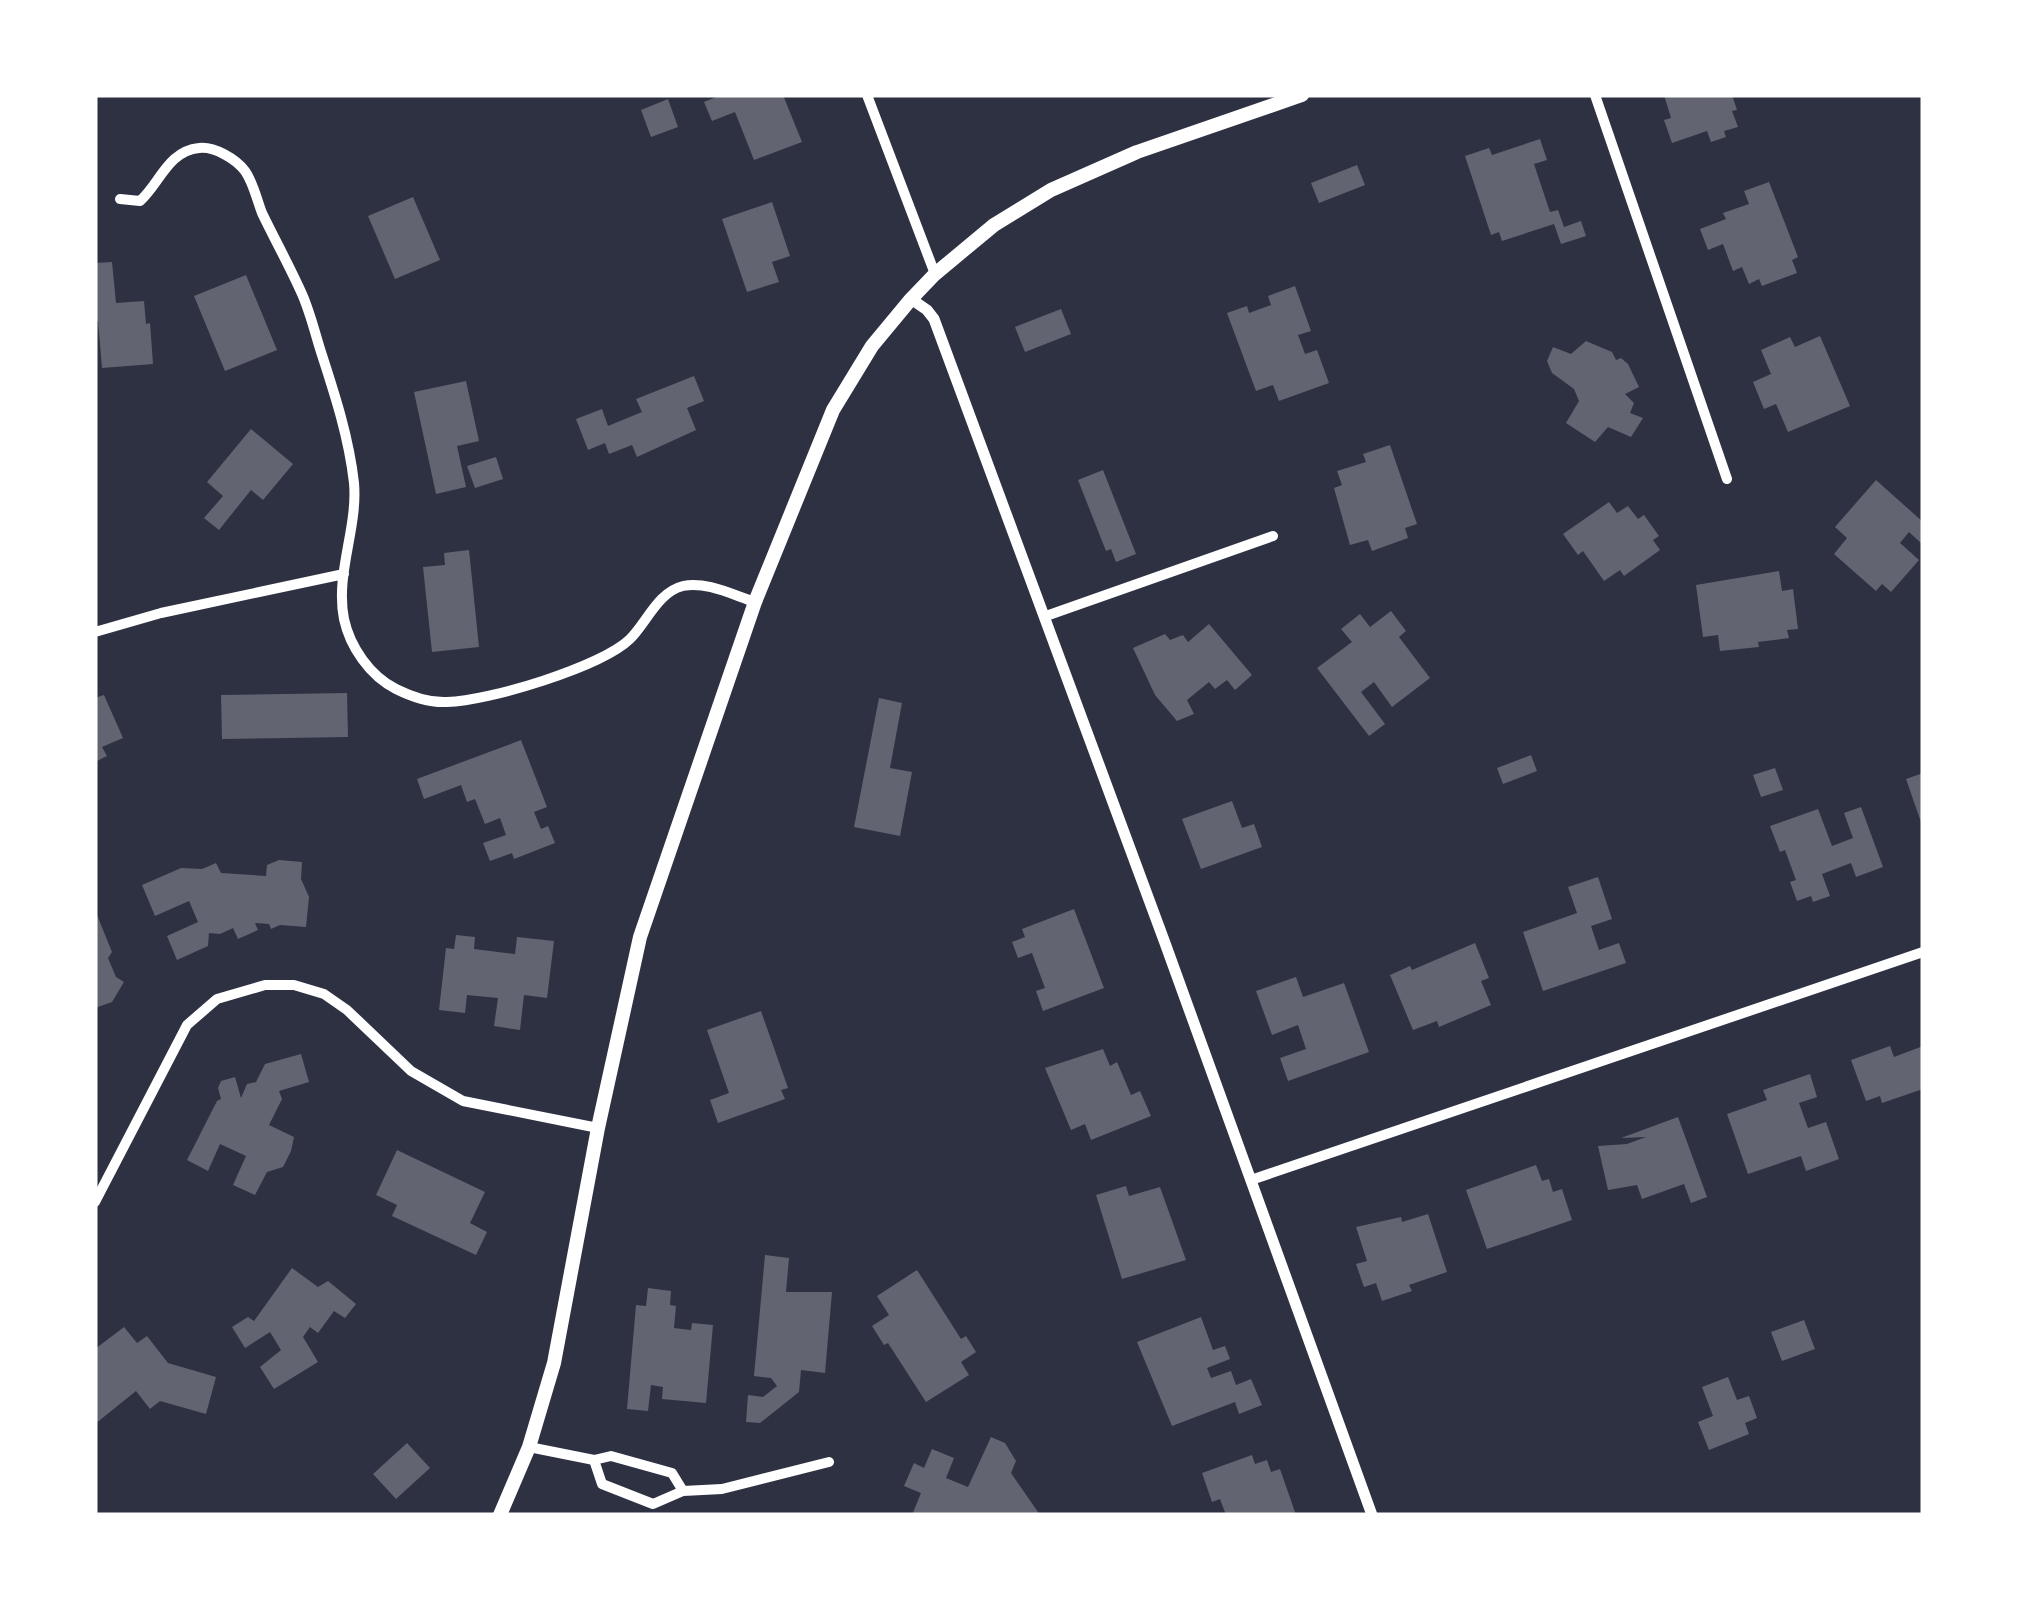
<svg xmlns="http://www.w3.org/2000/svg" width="2018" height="1610" font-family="'IBM Plex Sans',sans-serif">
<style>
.building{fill:#626471}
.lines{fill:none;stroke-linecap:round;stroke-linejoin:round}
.minor{stroke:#fff;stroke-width:10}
.tertiary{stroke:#fff;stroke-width:11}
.secondary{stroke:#fff;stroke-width:14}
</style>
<rect width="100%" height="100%" fill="#2d3142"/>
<path class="building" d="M721,95H783L802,142L754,160L735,112L712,121L704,102Z
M1664,95H1732L1737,110L1732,111L1738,127L1724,131L1726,137L1711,142L1707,131L1672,143L1664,120L1671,118Z
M668,99L678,127L651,137L641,110Z
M1540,139L1547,160L1534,164L1550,212L1558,210L1564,227L1581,221L1586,236L1561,244L1554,224L1502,241L1499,232L1491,235L1465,156L1489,148L1492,155Z
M1357,165L1365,185L1319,203L1311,183Z
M1769,182L1798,257L1792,260L1797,273L1762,286L1759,279L1749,284L1742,267L1733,271L1723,244L1708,250L1700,229L1726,219L1723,213L1749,204L1744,191Z
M413,197L440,260L395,279L368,216Z
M772,202L790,256L772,262L779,282L747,292L722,219Z
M112,262L116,303L144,301L146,324L150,323L153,364L102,368L98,321H95V263Z
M246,275L277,350L225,371L194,296Z
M1295,286L1311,331L1298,335L1305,354L1317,350L1329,383L1279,401L1273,385L1256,391L1227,313L1247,306L1249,313L1271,305L1268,296Z
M1061,309L1071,334L1025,352L1015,327Z
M1820,336L1850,406L1788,432L1776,404L1764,409L1753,382L1771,374L1761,350L1790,337L1795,347Z
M1586,341L1612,352L1616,360L1621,358L1628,364L1639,387L1625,394L1634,403L1630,413L1643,418L1631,437L1608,427L1595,442L1566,423L1579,401L1574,389L1552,373L1547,361L1553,347L1571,354Z
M694,376L704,401L687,408L696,430L637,457L632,445L609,454L605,443L588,450L576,419L602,409L608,426L642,412L636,399Z
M466,381L479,441L457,446L466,487L436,494L414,392Z
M251,429L293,464L263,500L251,490L219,530L204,518L223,496L207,482Z
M1390,445L1417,524L1405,528L1408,538L1372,551L1368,540L1350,545L1334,488L1342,485L1337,471L1366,462L1363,454Z
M496,457L503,479L475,488L467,466Z
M1103,470L1136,554L1116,562L1111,549L1106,551L1078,480Z
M1876,480L1923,522L1921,543L1909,532L1900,543L1919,560L1891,592L1882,584L1876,591L1834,554L1847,538L1835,527Z
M1609,502L1617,513L1628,506L1638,519L1644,515L1659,536L1653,540L1660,550L1624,576L1620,570L1604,581L1583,551L1578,555L1563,534Z
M469,550L479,647L432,652L423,567L445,565L444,553Z
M1779,571L1782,591L1793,589L1798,629L1787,630L1789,638L1758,642L1759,647L1720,651L1718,635L1703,637L1696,585Z
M1391,611L1406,631L1399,637L1430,678L1392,707L1374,682L1361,692L1385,724L1369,736L1317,668L1352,642L1341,629L1360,614L1370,627Z
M1209,624L1252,675L1235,690L1227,680L1215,689L1209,682L1187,700L1194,714L1177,721L1155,695L1133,648L1165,634L1170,640L1183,635L1188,642Z
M347,693L348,737L222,739L221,695Z
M104,695L123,738L102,747L107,756L95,762V698Z
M879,698L902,703L890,768L912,772L900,836L854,827Z
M521,740L547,807L534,812L541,829L548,826L555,843L514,859L512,853L490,861L483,843L506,835L500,818L485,824L475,799L467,802L461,785L424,799L417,779Z
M1531,755L1537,771L1503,784L1497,768Z
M1775,768L1783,790L1761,797L1753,775Z
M1923,773V825H1922L1906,779Z
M1232,801L1242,828L1254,824L1262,847L1201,869L1182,819Z
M1861,807L1883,867L1856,877L1851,863L1822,874L1830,896L1813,902L1811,896L1797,901L1790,882L1796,880L1785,850L1780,852L1770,826L1818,809L1832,846L1853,838L1844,813Z
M279,860L302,862L301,879L309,897L306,927L280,925L271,929L269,924L255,923L258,930L238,939L233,928L220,934L209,933L208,946L177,960L167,936L198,922L189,901L155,916L142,885L181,868L202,869L216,863L221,873L266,876L267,865Z
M1598,877L1612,919L1591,926L1599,950L1619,943L1626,963L1543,991L1523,932L1577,913L1568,887Z
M1074,909L1104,988L1043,1011L1036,991L1045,988L1032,953L1018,958L1012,942L1025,937L1022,929Z
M95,910L112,952L108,958L116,977L124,982L112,1002L95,1008Z
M456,935L475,937L474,949L515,954L517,937L554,941L547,998L524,995L520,1030L494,1026L498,998L467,995L465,1013L439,1010L446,948L454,949Z
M1475,943L1489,978L1481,981L1491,1005L1439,1027L1437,1021L1413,1030L1390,975L1410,966L1412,970Z
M1296,977L1303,997L1344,983L1369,1052L1288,1081L1280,1058L1306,1049L1298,1025L1272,1035L1256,991Z
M761,1011L788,1088L781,1090L785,1099L718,1123L710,1100L729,1093L707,1030Z
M1890,1046L1894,1057L1923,1046V1089L1882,1103L1880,1096L1866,1101L1851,1060Z
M1103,1049L1110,1066L1117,1062L1131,1095L1140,1091L1151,1116L1091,1140L1085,1124L1071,1130L1045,1068Z
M301,1054L309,1082L279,1091L282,1099L269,1125L294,1137L291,1151L283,1167L267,1172L255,1195L233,1185L246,1156L220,1144L208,1171L187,1160L217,1101L221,1099L218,1088L221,1081L235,1077L241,1098L247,1084L256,1082L265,1064Z
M1810,1074L1817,1097L1799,1103L1808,1128L1826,1122L1839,1159L1806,1171L1801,1156L1748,1174L1727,1114L1767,1100L1763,1090Z
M1678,1117L1707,1197L1691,1203L1684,1184L1642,1199L1637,1185L1608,1190L1598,1146L1627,1144L1646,1137L1621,1138Z
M397,1150L485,1192L470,1223L487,1232L476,1255L392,1216L397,1205L376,1195Z
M1536,1165L1542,1181L1549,1179L1553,1192L1562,1189L1572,1220L1487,1249L1466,1190Z
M1126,1186L1129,1196L1160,1187L1186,1260L1122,1279L1096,1195Z
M1428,1214L1447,1272L1409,1285L1412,1291L1382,1301L1376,1283L1364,1287L1356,1264L1367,1261L1356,1227L1401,1217L1402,1222Z
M765,1255L789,1258L786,1292H832L825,1373L801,1370L799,1392L760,1423L746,1422L748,1395L763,1397L777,1386L771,1378L754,1376Z
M292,1268L318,1287L328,1281L356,1304L345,1318L334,1311L318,1333L310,1327L303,1337L318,1362L274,1389L260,1367L281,1350L270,1332L245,1348L232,1327L248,1317L254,1321Z
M917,1270L961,1339L966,1336L976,1352L961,1362L969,1375L926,1402L888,1343L884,1345L872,1326L889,1315L877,1296Z
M648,1288L671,1291L670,1305L676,1306L674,1328L691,1330L692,1323L713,1325L706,1403L662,1399L663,1387L651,1385L648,1411L627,1409L636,1305L646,1306Z
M1201,1317L1213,1350L1225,1346L1230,1359L1207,1368L1211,1378L1231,1371L1236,1385L1251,1379L1262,1405L1239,1414L1235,1402L1172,1426L1137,1342Z
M1804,1320L1815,1349L1782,1361L1771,1332Z
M124,1327L137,1343L147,1336L168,1363L216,1377L206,1414L160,1401L150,1409L136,1391L95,1424V1349Z
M1728,1377L1737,1400L1749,1396L1757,1418L1745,1423L1749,1434L1709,1450L1698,1422L1713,1416L1702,1387Z
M991,1437L1005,1443L1016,1461L1011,1473L1040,1515H912L921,1493L904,1486L914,1463L924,1468L932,1449L954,1458L946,1478L968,1487Z
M407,1443L430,1468L396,1499L373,1474Z
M1252,1455L1255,1464L1267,1460L1271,1472L1280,1469L1296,1515H1226L1220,1499L1212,1502L1202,1473Z"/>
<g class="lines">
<path class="minor" d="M867,95L935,274
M1595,95L1727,479
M120,199L140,201C160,183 168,151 199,148C214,146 236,159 245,171C253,182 257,200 262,213C275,240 290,267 302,294C310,312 315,333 321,352C335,395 349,438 354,483C358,528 335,574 344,619C350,647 370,676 396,689C412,697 429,703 447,702C489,701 601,667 630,639C647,622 658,592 683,586C706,581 733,595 755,602
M1046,616L1273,536
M95,632L161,613L344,574
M1251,1180L1923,952
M95,1202L187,1025L217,999L265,985H294L324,994L347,1010L411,1071L463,1101L598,1128
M529,1447L594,1460L611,1456L672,1473L683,1491
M594,1460L602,1484L653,1504L683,1491L722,1489L829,1462"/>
<path class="tertiary" d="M911,299L927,310L934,319L1165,943L1372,1515"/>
<path class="secondary" d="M500,1515L529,1447L554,1363L598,1128L640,937L755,602L833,410L872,346L911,299L935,274L994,225L1051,190L1137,152L1302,95"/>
</g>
<rect width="2018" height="1610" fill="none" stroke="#ffffff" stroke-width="195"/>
</svg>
